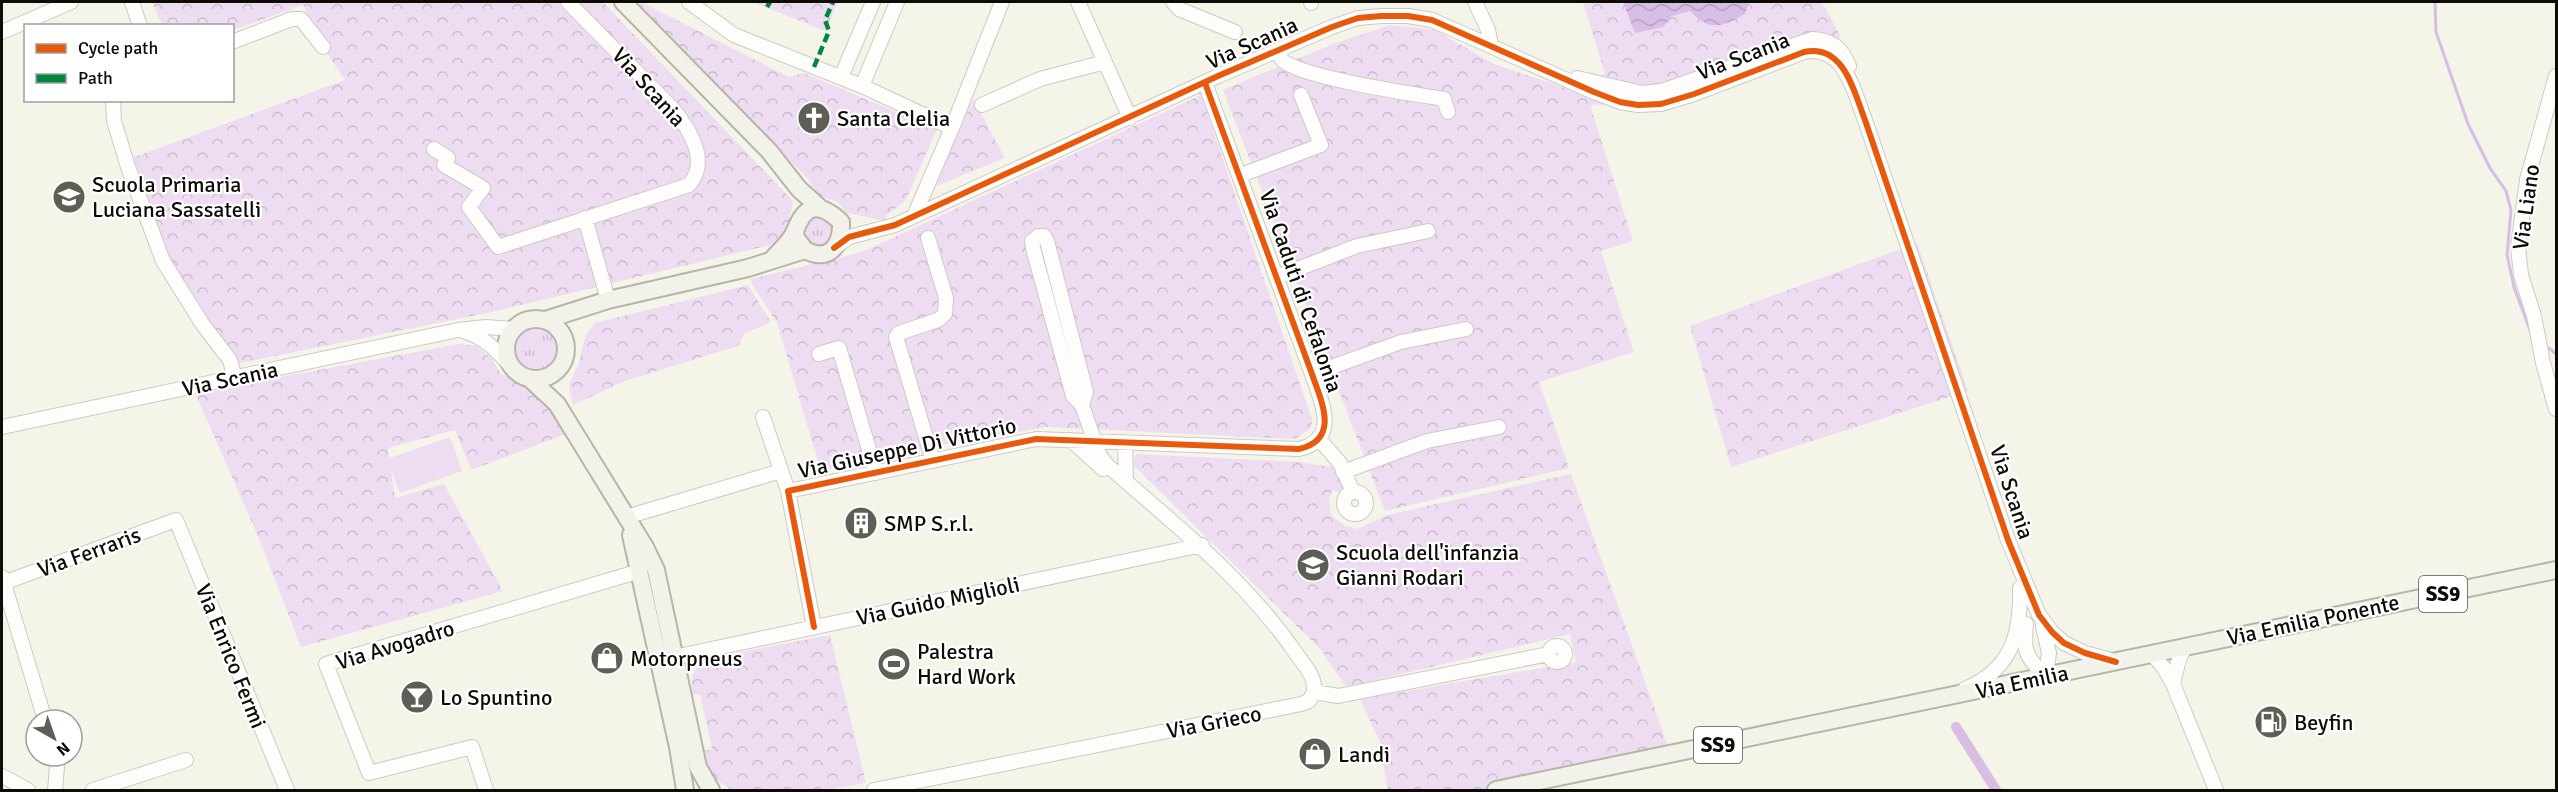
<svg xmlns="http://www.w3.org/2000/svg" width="2558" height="792" font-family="Signika,sans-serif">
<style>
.grass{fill:url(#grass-tufts)}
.park{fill:url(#park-crowns)}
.pitch{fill:#eeddf2}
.water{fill:url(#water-waves)}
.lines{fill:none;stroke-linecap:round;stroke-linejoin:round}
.stream{stroke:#d8bde5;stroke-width:3}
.canal{stroke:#d8bde5;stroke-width:10}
.minor-casing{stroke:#cccbc3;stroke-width:16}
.major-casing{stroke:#b7b5a6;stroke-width:20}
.minor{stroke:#fefdfc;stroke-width:14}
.major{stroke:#f2f1ea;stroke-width:16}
.quiet{stroke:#00873e;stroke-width:4.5;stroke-dasharray:9 4.5;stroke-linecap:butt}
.cycleway-casing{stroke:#fff;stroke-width:10}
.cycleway{stroke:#e8590c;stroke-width:6}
.labels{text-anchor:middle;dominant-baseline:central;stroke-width:4.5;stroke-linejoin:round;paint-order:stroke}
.shield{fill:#fff;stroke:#565551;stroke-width:1.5}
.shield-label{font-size:21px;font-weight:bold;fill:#0d0c07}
.street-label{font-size:22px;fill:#0d0c07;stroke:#fff}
.poi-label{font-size:22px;fill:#0d0c07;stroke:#fff;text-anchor:start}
</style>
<defs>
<pattern id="grass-tufts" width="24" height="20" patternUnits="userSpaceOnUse" patternTransform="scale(1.5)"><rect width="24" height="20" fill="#eeddf2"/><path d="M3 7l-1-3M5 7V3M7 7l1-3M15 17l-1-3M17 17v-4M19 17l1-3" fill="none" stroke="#cbbcce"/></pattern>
<pattern id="park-crowns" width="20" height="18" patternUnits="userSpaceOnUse" patternTransform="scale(1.5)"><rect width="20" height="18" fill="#eeddf2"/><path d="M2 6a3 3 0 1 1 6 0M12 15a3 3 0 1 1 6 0" fill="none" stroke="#cbbcce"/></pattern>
<pattern id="water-waves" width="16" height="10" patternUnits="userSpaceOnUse" patternTransform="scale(1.5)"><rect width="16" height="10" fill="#d8bde5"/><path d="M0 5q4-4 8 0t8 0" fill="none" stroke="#b8a1c3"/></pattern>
</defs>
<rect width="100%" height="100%" fill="#f5f4e9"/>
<path class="grass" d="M809,215L832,218L834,240L820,249L805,242L802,225Z
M511 349a24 24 0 1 1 48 0a24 24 0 1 1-48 0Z"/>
<path class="park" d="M152,2H603L793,201L788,226L779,243L501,310L231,365L163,261L126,160L345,80L323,47L303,5L233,30L232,26L162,25Z
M641,2L789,77L804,73L937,129L906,200L886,216V221L847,213L837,202L818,195L808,179L640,6Z
M753,2H838L825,31Z
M1583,2H1822L1841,37L1652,103L1590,105L1633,241L1601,251L1634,352L1539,382L1569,468L1385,511L1223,90L1333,44L1390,25L1435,30L1494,64L1586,95L1584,88L1605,73Z
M1201,95L1312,419L1311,428L1295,439L1046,427L936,446L821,471L777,323L752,284L751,279L862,252Z
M973,99L1005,158L936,186Z
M1917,243L1968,391L1731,467L1690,326Z
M748,285L771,322L745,333L738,346L625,381L573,405L569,385L579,363L585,337L595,323Z
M459,344L477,346L491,358L501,374L557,399L574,431L471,470L455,430L388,448L395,498L444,484L503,591L301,647L261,543L196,395L243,384Z
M1136,454L1300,462L1332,467L1343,480L1342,494L1333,490L1329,499L1331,515L1345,526L1357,529L1387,515L1571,474L1671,755L1503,790H1388L1379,740L1360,699L1576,662L1570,634L1346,687L1320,649L1132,464Z
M830,635L866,783L827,790H732L712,777L703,751L712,749L700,694L692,695V677L700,663L716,657Z"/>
<path class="pitch" d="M450,437L462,471L400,493L387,459Z"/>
<path class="water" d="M1623,2H1749L1745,14C1722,27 1709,32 1690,11L1672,16L1663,27L1635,33Z"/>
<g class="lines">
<path class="stream" d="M2435,2L2436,32L2468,124L2490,168L2506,191L2511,210L2507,255L2514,287L2531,333
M2549,348L2556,354"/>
<path class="canal" d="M1956,727L1996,790"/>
<g class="minor-casing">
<path id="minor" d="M132,2L140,26
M689,2L734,35L862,86L952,128
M1078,2L1130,118
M1173,2L1179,9L1235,32
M1475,2L1488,30L1491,45
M1311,3V2
M2,32L71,2
M232,42L292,19H301L323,47
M1278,51L1282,60C1302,78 1413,94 1444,99L1448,112
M2556,76L2527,180L2518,247L2521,275L2534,316L2543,363L2556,409
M841,77L873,2
M1577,78L1642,93L1661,91L1812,39C1832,40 1842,48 1849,66
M862,86L897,2
M113,100L114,121L128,167L163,261L203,325L230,360L235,378
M982,105L1040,79L1105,62
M434,149L448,158L444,165L483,188L469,207L498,247L689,185C710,161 690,130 673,109L568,2
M1241,175L1321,145L1301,95
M914,216L952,128L1002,2
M585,218L608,300
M928,238L946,298L945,314L938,320L899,333L896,337L933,461
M834,248L849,237L895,225L1218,76L1332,27L1358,18L1381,16H1408L1432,20L1594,92L1620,102L1638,105L1661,104L1694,94L1804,52C1844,43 1854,92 1865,120L2008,540L2039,615L2052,632L2064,643L2085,653L2114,661
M1277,277L1357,246L1428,231
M463,331C485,337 496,350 510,365
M819,354L839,348L876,473
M1312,374L1401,342L1466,329
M1082,405L1086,392L1047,241L1044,236H1039L1032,241L1033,248L1073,396L1082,405L1099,454L1107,465C1174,524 1244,578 1295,652C1304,665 1316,676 1314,692
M763,417L788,491
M2,427L458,330L486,327L513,329
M1318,438L1340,463L1353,492
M1071,440L1103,469
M1125,442L1126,481
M1343,472L1427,441L1499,427
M1344 503a11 11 0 1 1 22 0a11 11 0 1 1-22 0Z
M626,517L781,471
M2,577L45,720
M3,583L176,520L287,790
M2026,624C2023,652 2026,657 2046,677
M2043,626L2049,653L2046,677
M814,627L788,491L1036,439L1299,449C1341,439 1321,401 1312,374L1205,83
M1549 654a8 8 0 1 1 16 0a8 8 0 1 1-16 0Z
M2152,654L2164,668L2173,684L2216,790
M674,657L1202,545
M2173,684L2179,659L2185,647
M1965,689C2012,669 2021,634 2020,588
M54,756L57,767L55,790
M2,776L28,790
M93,790L186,760
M486,790L472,747L369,773L326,664L640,571
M874,790L1301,704L1309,701L1314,692L1338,696L1549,654"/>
</g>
<g class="major-casing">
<path id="major" d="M623,2L769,151L799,189L820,208
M774,257C781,250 791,241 795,231C805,204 819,201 841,222C842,245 829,263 805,250L796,238L795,231
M506 349a30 30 0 1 1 60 0a30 30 0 1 1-60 0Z
M545,320L608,300L748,268L805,250
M529,378L557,404L645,547L656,570L698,767L711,790
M631,535L678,747L685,790
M1496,790L2556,570"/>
</g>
<use href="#minor" class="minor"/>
<use href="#major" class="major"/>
<path class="quiet" d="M767,7L770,2
M814,67L829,31L825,20L833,2"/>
<g class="cycleway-casing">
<path id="cycleway" d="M834,248L849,237L895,225L1218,76L1332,27L1358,18L1381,16H1408L1432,20L1594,92L1620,102L1638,105L1661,104L1694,94L1804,52C1844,43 1854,92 1865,120L2008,540L2039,615L2052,632L2064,643L2085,653L2116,662
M814,627L788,491L1036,439L1299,449C1341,439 1321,401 1312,374L1205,83"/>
</g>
<use href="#cycleway" class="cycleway"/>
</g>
<defs>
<g id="church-disc" transform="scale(1.725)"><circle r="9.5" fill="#5e5d56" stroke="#fff"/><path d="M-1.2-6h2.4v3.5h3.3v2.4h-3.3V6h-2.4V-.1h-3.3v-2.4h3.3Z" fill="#fff"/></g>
<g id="school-disc" transform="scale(1.725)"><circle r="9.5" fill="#5e5d56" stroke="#fff"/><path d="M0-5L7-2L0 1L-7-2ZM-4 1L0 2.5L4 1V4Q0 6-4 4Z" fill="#fff"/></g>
<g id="building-disc" transform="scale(1.725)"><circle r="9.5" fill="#5e5d56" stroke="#fff"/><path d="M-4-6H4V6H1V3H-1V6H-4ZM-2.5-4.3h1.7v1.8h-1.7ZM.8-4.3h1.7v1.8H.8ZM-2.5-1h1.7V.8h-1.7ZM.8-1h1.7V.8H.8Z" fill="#fff"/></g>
<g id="shop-disc" transform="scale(1.725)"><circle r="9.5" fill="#5e5d56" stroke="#fff"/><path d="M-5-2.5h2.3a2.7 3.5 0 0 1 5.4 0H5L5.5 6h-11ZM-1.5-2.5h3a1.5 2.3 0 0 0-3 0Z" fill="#fff"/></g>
<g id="stadium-disc" transform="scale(1.725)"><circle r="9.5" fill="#5e5d56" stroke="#fff"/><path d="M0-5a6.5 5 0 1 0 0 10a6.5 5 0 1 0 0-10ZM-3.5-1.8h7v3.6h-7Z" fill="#fff"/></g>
<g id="bar-disc" transform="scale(1.725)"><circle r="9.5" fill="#5e5d56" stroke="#fff"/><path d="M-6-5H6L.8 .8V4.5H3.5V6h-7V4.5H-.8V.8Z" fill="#fff"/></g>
<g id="fuel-disc" transform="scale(1.725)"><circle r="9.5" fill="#5e5d56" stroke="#fff"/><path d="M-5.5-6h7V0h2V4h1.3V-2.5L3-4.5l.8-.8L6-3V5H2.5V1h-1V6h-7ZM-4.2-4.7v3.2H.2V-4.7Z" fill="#fff"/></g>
</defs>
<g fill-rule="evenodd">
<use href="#church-disc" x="814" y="118"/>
<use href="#school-disc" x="69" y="197"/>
<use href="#building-disc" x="861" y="523"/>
<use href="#school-disc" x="1313" y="565"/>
<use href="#shop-disc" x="607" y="658"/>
<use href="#stadium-disc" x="894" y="664"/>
<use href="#bar-disc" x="417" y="697"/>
<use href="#fuel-disc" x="2271" y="722"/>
<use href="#shop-disc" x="1315" y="754"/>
</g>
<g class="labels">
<g class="shield">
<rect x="2419" y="576" width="48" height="36" rx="4.5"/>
<rect x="1694" y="727" width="48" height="36" rx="4.5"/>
</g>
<g class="shield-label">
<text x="2443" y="594">SS9</text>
<text x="1718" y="745">SS9</text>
</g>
<g class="street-label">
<text transform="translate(1252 43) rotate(-24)">Via Scania</text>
<text transform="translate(1743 56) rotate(-21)">Via Scania</text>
<text transform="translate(649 87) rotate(48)">Via Scania</text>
<text transform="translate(2526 207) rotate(-82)">Via Liano</text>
<text transform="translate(1301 291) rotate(71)">Via Caduti di Cefalonia</text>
<text transform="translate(230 379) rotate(-12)">Via Scania</text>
<text transform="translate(907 448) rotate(-12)">Via Giuseppe Di Vittorio</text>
<text transform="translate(2012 492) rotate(72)">Via Scania</text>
<text transform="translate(89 552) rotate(-20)">Via Ferraris</text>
<text transform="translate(938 601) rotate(-12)">Via Guido Miglioli</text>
<text transform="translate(2313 620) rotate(-12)">Via Emilia Ponente</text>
<text transform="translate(395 645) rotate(-17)">Via Avogadro</text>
<text transform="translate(231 656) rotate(68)">Via Enrico Fermi</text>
<text transform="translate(2022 682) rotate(-12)">Via Emilia</text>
<text transform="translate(1214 722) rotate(-11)">Via Grieco</text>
</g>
<g class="poi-label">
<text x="837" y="118">Santa Clelia</text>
<text x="92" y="184">Scuola Primaria<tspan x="92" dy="25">Luciana Sassatelli</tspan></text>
<text x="884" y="523">SMP S.r.l.</text>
<text x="1336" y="552">Scuola dell'infanzia<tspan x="1336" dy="25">Gianni Rodari</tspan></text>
<text x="917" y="651">Palestra<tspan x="917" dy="25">Hard Work</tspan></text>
<text x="630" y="658">Motorpneus</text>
<text x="440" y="697">Lo Spuntino</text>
<text x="2294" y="722">Beyfin</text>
<text x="1338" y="754">Landi</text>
</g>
</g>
<rect width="2558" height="792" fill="none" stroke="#0d0c07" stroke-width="6"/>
<rect x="24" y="24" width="210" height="78" fill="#ffffff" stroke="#9e9e9c" stroke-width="1.5"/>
<rect x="36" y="44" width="30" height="9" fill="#e8590c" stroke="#9e9e9c" stroke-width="1.5"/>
<text x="78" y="54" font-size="18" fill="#0d0c07">Cycle path</text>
<rect x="36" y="74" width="30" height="9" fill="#00873e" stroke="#9e9e9c" stroke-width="1.5"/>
<text x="78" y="84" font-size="18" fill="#0d0c07">Path</text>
<g transform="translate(54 738) rotate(140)"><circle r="28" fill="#ffffff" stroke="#9e9e9c" stroke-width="1.5"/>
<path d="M0-4.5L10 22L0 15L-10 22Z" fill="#5e5d56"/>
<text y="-9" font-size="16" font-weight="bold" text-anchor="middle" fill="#0d0c07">N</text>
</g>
</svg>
